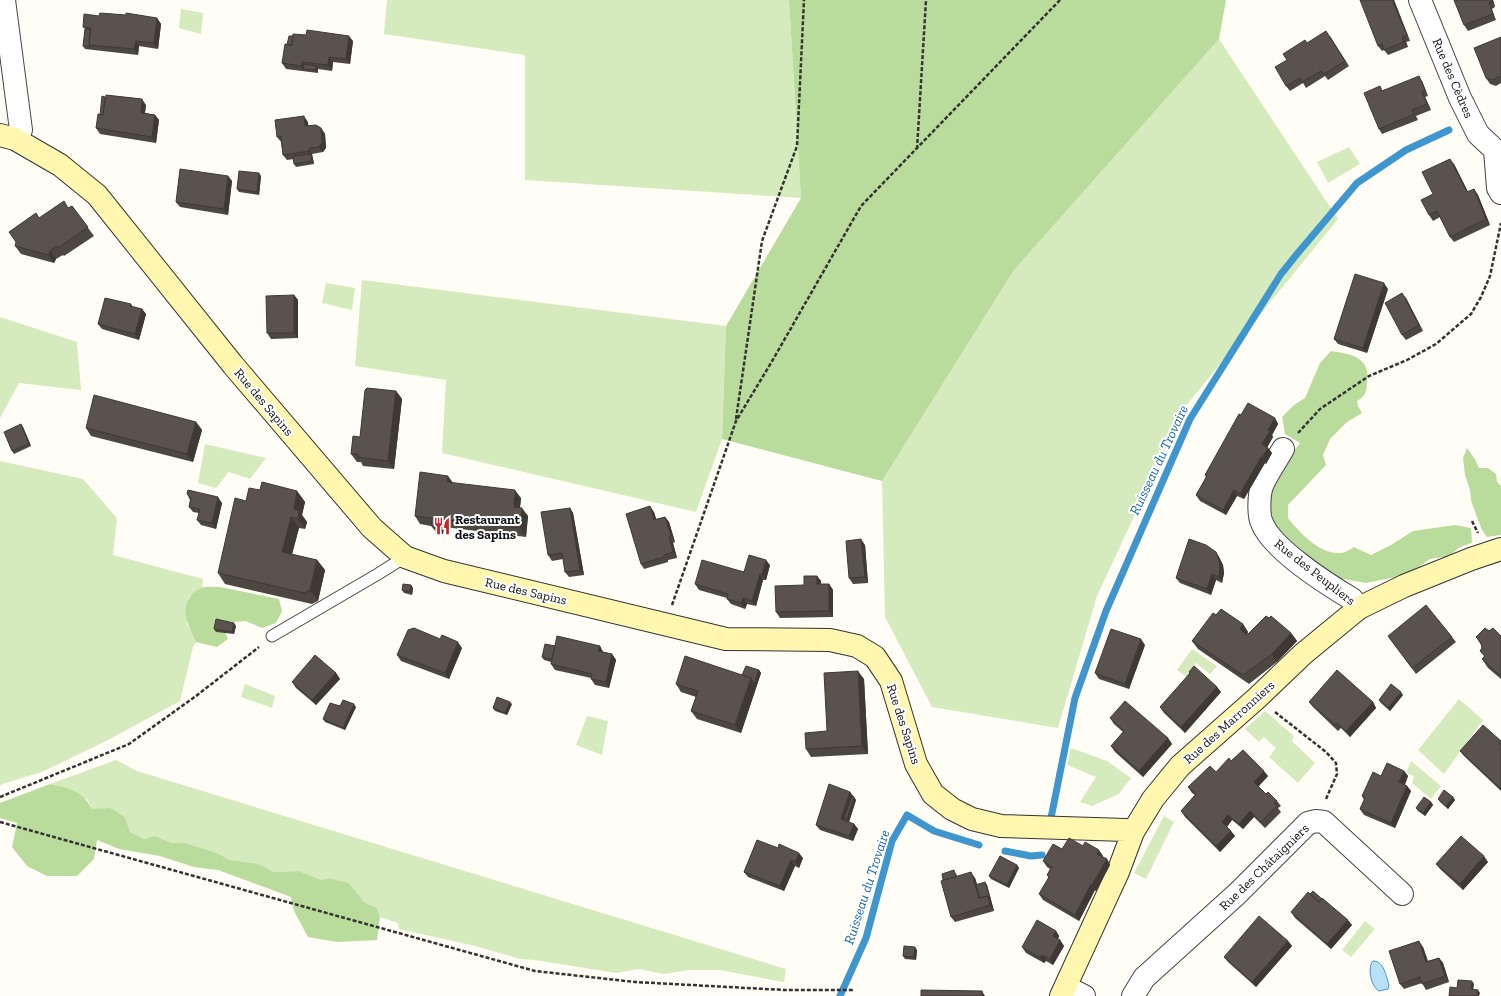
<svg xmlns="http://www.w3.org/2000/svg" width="1501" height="996" font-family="'Zilla Slab',serif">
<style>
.green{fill:#d5ebbd}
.forest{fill:#b9dc9c}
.water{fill:#b9e0f7;stroke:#3f96cf}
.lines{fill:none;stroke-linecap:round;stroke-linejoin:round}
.stream{stroke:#3f96cf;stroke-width:7}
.lane-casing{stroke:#444;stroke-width:13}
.street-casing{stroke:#444;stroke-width:24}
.secondary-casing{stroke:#333;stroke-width:24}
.path{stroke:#333;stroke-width:2.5;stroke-dasharray:4 2;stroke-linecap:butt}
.lane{stroke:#fff;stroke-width:11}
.street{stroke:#fff;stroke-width:22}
.secondary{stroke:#fff6b0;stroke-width:22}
.wall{fill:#4d4742}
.shaded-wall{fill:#3f3936}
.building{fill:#5a524d;stroke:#3f3936}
.labels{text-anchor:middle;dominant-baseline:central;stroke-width:4;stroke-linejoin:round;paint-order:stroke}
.street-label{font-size:13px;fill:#111;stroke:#fff}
.poi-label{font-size:13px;font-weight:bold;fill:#111;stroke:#fff;text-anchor:start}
.water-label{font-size:14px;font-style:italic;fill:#1768a6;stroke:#fff}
</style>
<rect width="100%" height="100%" fill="#fffdf5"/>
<path class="green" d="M387,0H789L801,198L525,180V55L384,34Z
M181,9L203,13L201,34L179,28Z
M1219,39L1338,219L1185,407L1097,596L1058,728L932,707L885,617L882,481L1014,270Z
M1349,147L1360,164L1328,183L1317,162Z
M362,280L726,326L722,439L696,512L442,453L446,380L355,366Z
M326,283L355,288L352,310L322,303Z
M0,317L77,342L81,390L19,383L0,418Z
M205,444L266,458L250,479L229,472L216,488L198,483Z
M0,461L83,479L117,518L113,555L203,579L202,588L188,598L187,624L196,642L193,647L180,701L106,741L44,771L0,785Z
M1192,649L1217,666L1210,674L1196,663L1187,677L1177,670Z
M245,684L275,696L272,708L241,697Z
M1459,699L1483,720L1444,774L1418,750Z
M1265,711L1294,736L1292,741L1315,763L1298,783L1269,757L1276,748L1264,737L1259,742L1245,729Z
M587,716L608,721L602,755L576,745Z
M1071,748L1107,761L1131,778L1119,794L1092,806L1080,802L1096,777L1067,765Z
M116,760L137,771L786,969L784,982L720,970H689L664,974L639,969L616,973L535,960L520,959L475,946L399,929L398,923L380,917L377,908L364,902L349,883L329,878L321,880L299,871L274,872L259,864L230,860L217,853L185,843H172L155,836L146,839L130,832L125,817L92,809L87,799L50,784Z
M1411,761L1441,786L1431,799L1412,783L1414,776L1406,773Z
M1164,816L1174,822L1146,879L1134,873Z
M1365,921L1375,929L1351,957L1342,950Z"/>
<path class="forest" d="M789,0H1226L1219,39L1014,270L882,481L722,439L726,326L801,198Z
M1331,351C1344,353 1364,355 1367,371C1368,374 1367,379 1367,383C1367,392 1364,397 1357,401L1358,406L1362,413L1347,422L1330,439L1323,455L1326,465L1288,505V518C1301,534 1320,555 1342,553C1346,552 1351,549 1354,547L1371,555L1391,545L1413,531L1455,525L1471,528L1472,543L1460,547L1449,556L1430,559L1416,569L1396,577L1366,583L1338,578L1277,536L1268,503L1279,470L1300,443L1285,434L1282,417L1294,405L1305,398L1320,363Z
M1467,448L1475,459L1479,468H1488L1496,474L1497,482L1501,486V535L1487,537L1482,530L1478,520L1471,500L1470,490L1465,475L1463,458Z
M220,587L279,599L282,611L276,623L262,628L246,621L233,622L220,620L228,639L217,647L196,642C187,624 176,601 201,588C206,586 214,587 220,587Z
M50,784C70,789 82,790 92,809L110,808L125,817L130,832L145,839L155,836L172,843H185L217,853L230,860L259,864L274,872L299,871L321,880L329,878L349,883L364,902L377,908L380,917L377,940L337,942L308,937L294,911L291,897L218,870L194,867L160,856L119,849L97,840L94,859L77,876H47L27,866L12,847L17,823L0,818V803Z"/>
<path class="water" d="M1373,961C1384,961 1386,976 1389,985L1388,989L1379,991C1371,987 1367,967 1373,961Z"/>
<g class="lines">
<path class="stream" d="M1051,818L1075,698L1106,611L1190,419L1281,274L1297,254L1357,183L1406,150L1449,130
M1005,851L1031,856L1042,855
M840,996L866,938L892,841L907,815L934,831L979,845"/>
<g class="lane-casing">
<path id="lane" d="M272,636L378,574L405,557"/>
</g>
<g class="street-casing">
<path id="street" d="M4,0L21,130L15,139
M1420,0L1460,98L1478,134L1495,150
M1495,150L1498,188L1501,193
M1283,449C1278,458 1265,477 1262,486C1259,494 1258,515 1262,523C1272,549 1327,584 1352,599L1359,608
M1066,987L1084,996
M1133,996L1144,978L1238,893L1308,823L1316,821L1324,822L1402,894"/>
</g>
<g class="secondary-casing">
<path id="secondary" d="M0,135L15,139L60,165L97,195L233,365L372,528L405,557L444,571L726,639L830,640L857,646L875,657L891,681L916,764L933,794L952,809L972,819L1001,826L1126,830L1133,832
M1061,996L1118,872L1133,832L1153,799L1180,766L1257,698L1303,654L1359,608L1404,586L1471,559L1501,549"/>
</g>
<path class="path" d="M917,149L926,0
M736,419L762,241L797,146L804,0
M1298,433L1320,409L1369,376L1407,360L1436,344L1471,314L1481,297L1490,276L1501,223
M1472,521L1478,533
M672,605L736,421L771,363L861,206L1060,0
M1275,712L1326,752L1336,763L1337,774L1326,799
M0,797L129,744L196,696L259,647
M0,822L535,971L635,982L784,990H853"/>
<use href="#lane" class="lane"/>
<use href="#street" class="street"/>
<use href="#secondary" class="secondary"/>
</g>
<path class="wall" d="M1394,0L1410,41L1406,42L1408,47L1388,55L1384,50L1382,51L1378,46Z
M1454,0H1493L1495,7L1492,9L1496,20L1468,31L1464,25Z
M99,16L157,18L161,24L158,49L139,46L138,55L85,49L83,46L85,29L83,27Z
M1330,36L1349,66L1328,80L1325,76L1306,88L1303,83L1290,91L1286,86L1287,60L1307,43Z
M1501,37V83L1496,86L1490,84L1486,78Z
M353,41L350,64L333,62L332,71L318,69V73L286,69L282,63Z
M1422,81L1428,96L1425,97L1431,110L1416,116L1418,120L1382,134L1379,129L1383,90Z
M146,105L145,113L155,115L159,120L156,143L100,134L96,128L100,115Z
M308,122V126L321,128L325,134L326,148L323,152L312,154L314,164L296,167L294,164V159L287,160L283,155L281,142L277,137Z
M1454,164L1468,192L1474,189L1478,195L1490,225L1454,242L1450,237L1440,217L1433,221L1429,215L1433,194Z
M228,176L232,181L228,215L180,207L176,202Z
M261,176L259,195L239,192L237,189Z
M72,206L94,236L64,256L63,255L56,259L54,263L21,254L15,246L39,218L69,208Z
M1388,289L1367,353L1338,344L1334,339Z
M294,295L298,300V338L271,339L267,333Z
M1406,298L1423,331L1406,340L1402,335Z
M131,304L133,307L142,309L146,314L139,340L102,329L98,324Z
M396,391L402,399L394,469L363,466L361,462H357L351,454L360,437Z
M1241,415L1275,418L1278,424L1272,435L1273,437L1267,447L1272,453L1266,464L1265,463L1244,499L1237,496L1226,515L1200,501L1196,495L1206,477L1205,475Z
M196,422L202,430L193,462L91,436L86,428Z
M23,427L31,446L14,454L12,451Z
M453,483L521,498L520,508L528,516L526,537L444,527L443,534L437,533L431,526L420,524L415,516Z
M260,490L297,491L305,502L302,515L307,522L305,529L299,528L292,554L317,560L325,570L318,601L312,604L225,584L218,573L246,501Z
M187,494L222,503L216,529L201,525L197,520L199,513L193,512L189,507L190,500Z
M570,508L573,513L584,575L569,577L565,572L563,559L552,561L548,555Z
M654,512L656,519L665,517L669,522L675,542L673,543L677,558L668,560V562L644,569L641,564Z
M865,545L868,583L853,584L849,578Z
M1216,552L1219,557L1223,565L1224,573L1222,583L1216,580L1211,595L1180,583L1176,578Z
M770,565L766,580H763L756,606L747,604L745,609L731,604L727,599V598L699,590L695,584Z
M817,576L821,581V584H829L833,590V617L780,618L776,612L804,585Z
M411,585L413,588L412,595L404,593L402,590Z
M1216,615L1243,624L1248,632L1247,635L1291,633L1297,641L1277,662L1249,684L1198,649L1192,641Z
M236,626L234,634L216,632L214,629Z
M1489,631L1501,636V679L1488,668L1482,659L1484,656L1480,651L1482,648L1481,645L1476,637Z
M1388,636L1452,637L1456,642L1416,674Z
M1145,645L1129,689L1099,679L1095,673Z
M555,646H600L603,652L612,654L616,660L609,688L595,685L591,679V678L555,670L551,664V662L544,660L542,657Z
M462,648L449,679L401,661L397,655Z
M759,670L761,673L741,733L697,719L691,711L696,697L681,692L676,684L742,675Z
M1189,672L1217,687L1221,692L1185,733L1164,713L1160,707L1190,674Z
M336,673L340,679L316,705L296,688L292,682Z
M864,679L868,754L811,757L806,749L827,731Z
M1403,695L1390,711L1381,703L1379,700Z
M1309,702H1373L1376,708L1350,737L1341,728L1338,731L1313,707Z
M512,704L507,715L495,711L493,708Z
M340,706L356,707L345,730L325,722L323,719Z
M1110,718L1168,738L1172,744L1143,777L1115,752L1111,746L1123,732L1114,724Z
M1501,742V791L1464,756L1460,751Z
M1231,761L1268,776L1258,787L1266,794L1277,801L1281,806L1278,808L1281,812L1265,828L1254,817L1243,829L1232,820L1227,827L1235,836L1220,852L1185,817L1181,811L1195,795L1192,793L1188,787L1216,772Z
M1404,771L1408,776L1405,785L1407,786L1411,791L1395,828L1364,815L1360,809L1364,800L1362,796L1381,776Z
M850,792L856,800L849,822L854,824L858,829L853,841L820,830L816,825Z
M1453,797L1455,800L1448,809L1440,802L1438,799Z
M1431,802L1433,805L1425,816L1418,811L1416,808Z
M757,840L803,858L799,868L795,866L784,891L748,877L744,872Z
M1083,846L1103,856L1102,857L1107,859L1110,865L1096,891L1095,890L1079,921L1043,900L1039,894L1049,877L1047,875L1050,869L1047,867L1043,861L1062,849Z
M1488,862L1463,890L1440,869L1436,864Z
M1017,865L1019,868L1009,888L991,879L989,876Z
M956,873L957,876L975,878L977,884L985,882L987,885L994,911L955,922L951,917L943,880Z
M1310,894L1352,925L1331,949L1295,918L1291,912Z
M1056,931L1059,936L1058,939L1060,940L1064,946L1053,965L1046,961L1044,963L1026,953L1022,947Z
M1288,941L1292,946L1256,987L1228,962L1224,957Z
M1423,947L1428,961L1439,958L1443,963L1449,982L1426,990L1422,983L1404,989L1400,984Z
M917,950L916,960L905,959L903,956Z"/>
<path class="shaded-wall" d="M1392,0H1394L1410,41L1407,35Z
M1491,0H1493L1495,7L1492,2Z
M157,18L161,24L158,49L154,43Z
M349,36L353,41L350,64L346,59Z
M1402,37L1406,42L1408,47L1404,42Z
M136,41L139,46L138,55L134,49Z
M329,57L333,62L332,71L328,65Z
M302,62L306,67L303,69L301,66Z
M316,66L318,69V73L316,70Z
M1419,76L1422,81L1428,96L1425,90Z
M1422,92L1425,97L1431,110L1427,104Z
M142,99L146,105L144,118L141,113Z
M155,115L159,120L156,143L152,137Z
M304,116L308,122L309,132L305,126Z
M321,128L325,134L326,148L323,152L319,147Z
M309,148L312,154L314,164L312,161L311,154L309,151Z
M1450,159L1454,164L1471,198L1467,192Z
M259,173L261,176L259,195L257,192Z
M228,176L232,181L228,215L224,209Z
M1474,189L1478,195L1490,225L1486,219Z
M50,251L56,259L54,263L49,255Z
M1384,283L1388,289L1367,353L1363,348Z
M1402,293L1406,298L1423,331L1419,325Z
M294,295L298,300V338L294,333Z
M142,309L146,314L139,340L135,334Z
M396,391L402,399L394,469L388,461Z
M1275,418L1278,424L1272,435L1273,437L1266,450L1262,444L1268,430Z
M196,422L202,430L193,462L187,454Z
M21,424L23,427L31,446L29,444Z
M1268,448L1272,453L1266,464L1262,458Z
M1261,457L1265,463L1244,499L1240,494Z
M448,476L454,484L447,482Z
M515,490L521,498L519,515L514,507Z
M1234,490L1237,496L1226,515L1223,510Z
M297,491L305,502L302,515L307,522L305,529L298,519L294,509Z
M218,497L222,503L216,529L212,523Z
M650,506L654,512L658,525L654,520Z
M522,508L528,516L526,537L520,528Z
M570,508L573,513L584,575L580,570Z
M291,517L299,528L290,562L282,552Z
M665,517L669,522L675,542L671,536Z
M439,519L444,527L443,534L438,526Z
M669,537L673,543L677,558L673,552Z
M861,539L865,545L868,583L865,577Z
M1216,552L1219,557L1223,565L1224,573L1222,583L1219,577Z
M317,560L325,570L318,601L310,590Z
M766,560L770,565L766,580L762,575Z
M760,574L763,580L756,606L752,601Z
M1212,574L1216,580L1211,595L1207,589Z
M817,576L821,581V590L817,584Z
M829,584L833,590V617L829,611Z
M411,585L413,588L412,595L410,592Z
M743,598L747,604L745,609L741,603Z
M234,623L236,626L234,634L232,632Z
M1243,624L1248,632L1245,638L1240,629Z
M1291,633L1297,641L1277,662L1272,654Z
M1141,639L1145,645L1129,689L1125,684Z
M458,642L462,648L449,679L445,673Z
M600,646L603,652L602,657L598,651Z
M612,654L616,660L609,688L606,682Z
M759,670L761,673L741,733L735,725L751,678Z
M858,671L864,679L868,754L862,746Z
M336,673L340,679L316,705L312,700Z
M1217,687L1221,692L1185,733L1181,727Z
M1401,692L1403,695L1390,711L1388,708Z
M510,702L512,704L507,715L505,713Z
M1373,702L1376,708L1350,737L1346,731Z
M354,704L356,707L345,730L343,728Z
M1168,738L1172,744L1143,777L1139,771Z
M1264,771L1268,776L1257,788L1254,782Z
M1404,771L1408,776L1403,788L1399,782Z
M1407,786L1411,791L1395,828L1391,823Z
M850,792L856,800L849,822L847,819L844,818L846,821L841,819Z
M1453,797L1455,800L1448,809L1446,806Z
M1431,802L1433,805L1425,816L1423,813Z
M1250,811L1254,817L1243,829L1239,824Z
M1228,815L1232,820L1226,828L1222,822Z
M854,824L858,829L853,841L849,836Z
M1231,831L1235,836L1220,852L1216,846Z
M1099,850L1103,856L1101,860L1097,854Z
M799,853L803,858L799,868L795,862Z
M1484,856L1488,862L1463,890L1460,884Z
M1107,859L1110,865L1096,891L1092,885Z
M791,860L795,866L784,891L780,886Z
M1017,865L1019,868L1009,888L1007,885Z
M971,872L975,878L982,901L979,898Z
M985,882L987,885L994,911L990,905Z
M1091,884L1095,890L1079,921L1075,915Z
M1348,920L1352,925L1331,949L1327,944Z
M1056,931L1059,936L1057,941L1053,936Z
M1060,940L1064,946L1053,965L1050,959Z
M1288,941L1292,946L1256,987L1252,982Z
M1419,941L1423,947L1430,968L1426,962Z
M915,947L917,950L916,960L914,957Z
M1042,955L1046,961L1044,963L1040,958Z
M1439,958L1443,963L1449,982L1445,976Z
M1472,981L1474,984L1473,992L1471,989Z
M1478,990L1480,993L1479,996H1477Z
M982,991L985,996H982Z"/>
<path class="building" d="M1360,0H1392L1407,35L1402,37L1404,42L1384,50L1382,44L1378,46Z
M1454,0H1491L1492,2L1489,3L1493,14L1464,25Z
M100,13L126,15V13L157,18L154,43L136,41L134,49L89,45L91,28L83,27L84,14L99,16Z
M85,29L90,30L89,45L91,47L83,46Z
M307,30L349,36L346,59L329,57L328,65L302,62L301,66L282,63L285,44L292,45L293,34L306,35Z
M1326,31L1345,61L1324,74L1321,71L1302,82L1300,78L1286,86L1275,67L1287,60L1283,54L1305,40L1307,43Z
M289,36H293L292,45H287Z
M1501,37V76L1492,80L1486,78L1474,48Z
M304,64L316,66V70L303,69Z
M1419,76L1425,90L1422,92L1427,104L1412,110L1414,114L1379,129L1364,93L1380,86L1382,91Z
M106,95L142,99L141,113L155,115L152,137L96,128L98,114L103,115Z
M102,96L105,97L103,115H100Z
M304,116L305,126L316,125L321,128L322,142L319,147L309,148V151L283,155L281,136L277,137L275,120Z
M311,154L312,161L294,164L293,156Z
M1450,159L1467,192L1474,189L1486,219L1450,237L1437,211L1429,215L1421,200L1433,194L1422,172Z
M180,169L228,176L224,209L176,202Z
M239,171L259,173L257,192L237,189Z
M64,201L68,208L72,206L88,227L58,248L57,246L50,251L49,255L15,246L16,242L9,232L36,213L39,218Z
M1355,274L1384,283L1363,348L1334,339Z
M1402,293L1419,325L1402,335L1385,303Z
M294,295V333H267L266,296Z
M105,298L131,304L130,306L142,309L135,334L98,324Z
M367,388L396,391L388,461L358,457V454H351L353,436L360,437L365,390Z
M94,395L196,422L187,454L86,428Z
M1248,403L1275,418L1268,430L1270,431L1262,444L1268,448L1262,458L1261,457L1240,494L1234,490L1223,510L1196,495L1207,476L1205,475L1239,414L1241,415Z
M21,424L29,444L12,451L4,432Z
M420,472L448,476L447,482L515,490L514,507L522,508L520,528L439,519L438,526L431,525L432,518L415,516Z
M262,482L297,491L294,509L299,511L298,519L291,517L282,552L317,560L310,590L304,593L218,573L235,498L246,501L249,488L260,490Z
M188,490L218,497L212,523L197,520L200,509L189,507L191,498L187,494Z
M650,506L654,520L665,517L671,536L669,537L673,552L664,555V557L641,564L626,514Z
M570,508L580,570L565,572L562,553L548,555L541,512Z
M861,539L865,577L849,578L846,541Z
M1189,539L1206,545L1216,552L1219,560L1220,568L1219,577L1212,574L1207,589L1176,578Z
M749,555L766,560L762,575L760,574L752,601L743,598L741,603L727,599L728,594L695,584L702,560L744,572Z
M804,576H817V584H829V611L776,612L775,586L804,585Z
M403,584L411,585L410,592L402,590Z
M1426,605L1452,637L1412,668L1388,636Z
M1221,609L1243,624L1240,629L1247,635L1266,616L1269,618L1271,616L1291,633L1272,654L1243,675L1192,641L1213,613L1216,615Z
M216,619L234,623L232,632L214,629Z
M414,628L440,639L442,635L458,642L445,673L397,655L408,630Z
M1485,628L1489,631L1493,628L1501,636V676L1482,659L1485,656L1480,651L1482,648L1481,642L1476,637Z
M1111,629L1141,639L1125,684L1095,673Z
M557,636L600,646L598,651L612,654L606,682L591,679L592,674L551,664Z
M545,644L555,646L552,659L542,657Z
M315,655L336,673L312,700L292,682Z
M685,656L751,678L735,725L691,711L698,691L676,684Z
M746,666L759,670L754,684L751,678L742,675Z
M1194,666L1217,687L1181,727L1160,707L1190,673L1189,672Z
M1337,670L1373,702L1346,731L1337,723L1335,725L1309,702Z
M858,671L862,746L806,749L805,733L827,731L824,673Z
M1391,684L1401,692L1388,708L1379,700Z
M497,697L510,702L505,713L493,708Z
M343,700L354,704L343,728L323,719L330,703L340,706Z
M1125,701L1168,738L1139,771L1111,746L1124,731L1110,718Z
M1483,725L1501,741L1499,743L1501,746V789L1460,751Z
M1243,750L1264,771L1254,782L1266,794L1268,792L1277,801L1274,803L1277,806L1261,822L1250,811L1239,824L1228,815L1222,822L1231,831L1216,846L1181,811L1196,794L1188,787L1210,766L1216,772L1229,758L1231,761Z
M1387,763L1404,771L1399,782L1407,786L1391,823L1360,809L1365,798L1362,796L1373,772L1381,776Z
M829,784L850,792L841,819L854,824L849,836L816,825Z
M1444,790L1453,797L1446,806L1438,799Z
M852,796L854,797L847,819L844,818Z
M1424,797L1431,802L1423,813L1416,808Z
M1461,836L1484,856L1460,884L1436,864Z
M1069,838L1083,846L1085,842L1099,850L1097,854L1107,859L1092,885L1091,884L1075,915L1039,894L1049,877L1047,875L1052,867L1043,861L1053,844L1062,849Z
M757,840L778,848L779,844L799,853L795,862L791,860L780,886L744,872Z
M1000,856L1017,865L1007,885L989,876Z
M954,870L956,877L943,880L942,874Z
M971,872L979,898L988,896L990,905L951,917L941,881Z
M985,882L990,898L988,896L980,898L976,885Z
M1313,891L1322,899L1319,902L1310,894Z
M1308,892L1319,902L1322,898L1348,920L1327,944L1291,912Z
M1259,916L1288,941L1252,982L1224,957Z
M1037,920L1056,931L1053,936L1060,940L1050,959L1042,955L1040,958L1022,947Z
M1419,941L1426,962L1439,958L1445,976L1422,984L1420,977L1400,984L1389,951Z
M904,946L915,947L914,957L903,956Z
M1458,980L1472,981L1471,989L1478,990L1477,996H1449L1450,987L1457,988Z
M921,990L982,991V996H921Z"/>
<defs>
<g id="restaurant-bare" transform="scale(1.38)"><path d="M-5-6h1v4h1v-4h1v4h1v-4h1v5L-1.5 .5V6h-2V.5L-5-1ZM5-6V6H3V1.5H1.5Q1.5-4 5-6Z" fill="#c4262e" stroke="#fff" stroke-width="2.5" paint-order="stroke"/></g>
</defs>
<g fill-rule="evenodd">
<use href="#restaurant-bare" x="442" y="526"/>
</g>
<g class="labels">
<g class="street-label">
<text transform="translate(1453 78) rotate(67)">Rue des Cèdres</text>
<text transform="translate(264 402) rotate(50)">Rue des Sapins</text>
<text transform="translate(1315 572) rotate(38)">Rue des Peupliers</text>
<text transform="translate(526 591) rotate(13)">Rue des Sapins</text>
<text transform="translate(1229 722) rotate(-42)">Rue des Marronniers</text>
<text transform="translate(904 724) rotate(72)">Rue des Sapins</text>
<text transform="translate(1264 867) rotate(-44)">Rue des Châtaigniers</text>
</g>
<g class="poi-label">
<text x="455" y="519">Restaurant<tspan x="455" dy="15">des Sapins</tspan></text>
</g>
<g class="water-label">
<text transform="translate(1159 460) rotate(-65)">Ruisseau du Trovaire</text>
<text transform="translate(867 887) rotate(-72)">Ruisseau du Trovaire</text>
</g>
</g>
</svg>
